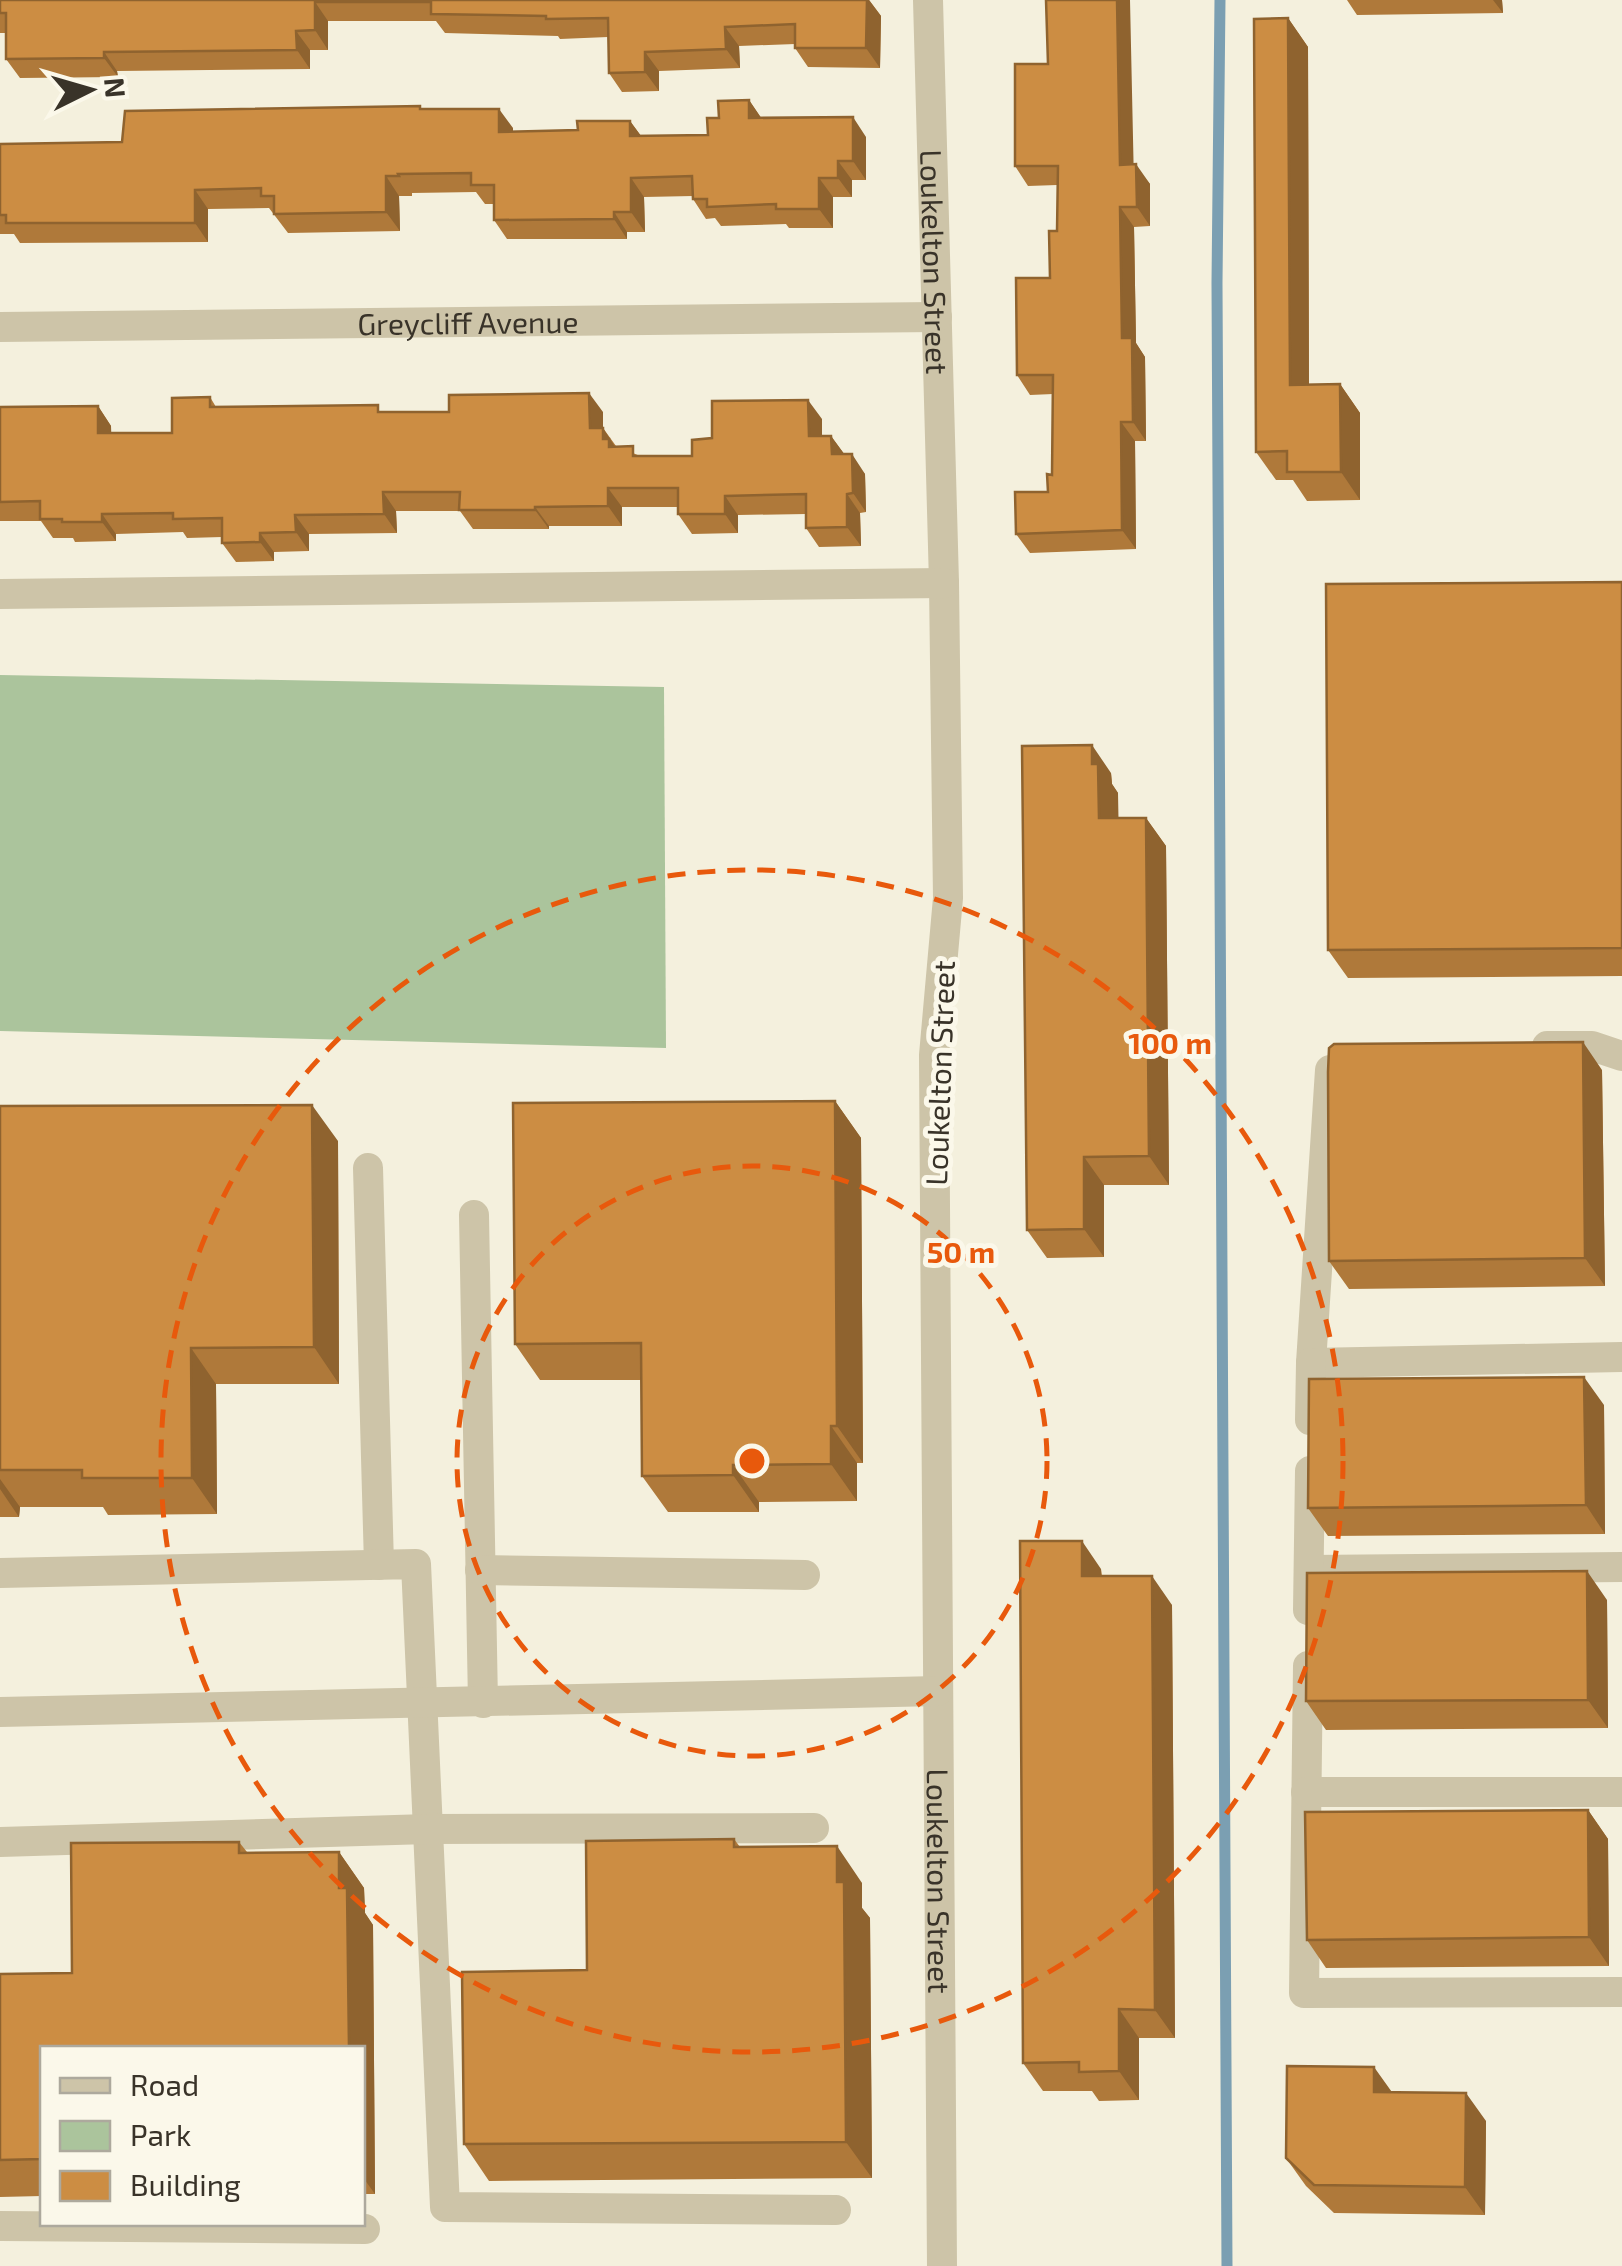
<svg xmlns="http://www.w3.org/2000/svg" width="1622" height="2266" font-family="'Exo 2',sans-serif">
<style>
.green{fill:#abc49c}
.lines{fill:none;stroke-linecap:round;stroke-linejoin:round}
.stream{stroke:#7b9fb2;stroke-width:11}
.minor{stroke:#cdc4a8;stroke-width:30}
.wall{fill:#af793a}
.shaded-wall{fill:#8f632f}
.building{fill:#cc8d43;stroke:#8f632f;stroke-width:2.5}
.ring{fill:none;stroke:#e8590c;stroke-width:5;stroke-dasharray:18 12}
.labels{text-anchor:middle;dominant-baseline:central;stroke-width:10;stroke-linejoin:round;paint-order:stroke}
.street-label{font-size:30px;fill:#393329;stroke:#fbf8ea}
.centre{fill:#e8590c;stroke:#fbf8ea;stroke-width:5}
.ring-label{font-size:30px;text-anchor:middle;font-weight:bold;fill:#e8590c;stroke:#fbf8ea;stroke-width:10;stroke-linejoin:round;paint-order:stroke}
</style>
<rect width="100%" height="100%" fill="#f4f0dd"/>
<path class="green" d="M0,675L664,687L666,1048L0,1031Z"/>
<g class="lines">
<path class="stream" d="M1220,0L1217,283L1227,2266"/>
<g class="minor">
<path id="s1" d="M928,0L944,583L948,898L934,1055L942,2266"/>
<path id="s2" d="M0,327L937,317"/>
<path d="M0,594L944,583"/>
<path d="M1547,1046H1592L1622,1056"/>
<path d="M1330,1070L1311,1363L1622,1357"/>
<path d="M368,1168L379,1565"/>
<path d="M474,1215L483,1703"/>
<path d="M1310,1420L1311,1363"/>
<path d="M480,1570L805,1575"/>
<path d="M1309,1570L1622,1567"/>
<path d="M0,1573L416,1564L445,2207L836,2210"/>
<path d="M1308,1610L1310,1471"/>
<path d="M1308,1666L1304,1993L1622,1992"/>
<path d="M0,1712L938,1691"/>
<path d="M1306,1792H1622"/>
<path d="M0,1842L428,1829L814,1828"/>
<path d="M0,2226L365,2229"/>
</g>
</g>
<path class="wall" d="M0,0H869L881,16L880,68L808,67L795,48V44L739,46L740,68L659,71V91L622,92L609,73L608,37L560,39L558,36L445,33L436,21H328V50H310V69L117,71L118,77L20,78L6,59V33H0Z
M1347,0H1502L1503,13L1357,15Z
M1288,18L1308,47L1309,385L1340,384L1360,413V500L1307,501L1293,480H1276L1256,452Z
M1048,64L1150,184V226L1134,227L1136,343L1145,357L1146,441H1135L1136,549L1030,553L1016,534L1048,492L1052,475L1053,394L1030,395L1017,375L1050,278L1057,231V185L1028,186L1015,166Z
M749,100L761,118L866,137V180H852V197H833V228H789L786,224L721,226L715,218L706,219L693,199V196L644,197L645,232H627V239H507L494,220V204H485L476,192L412,193V196H399L400,231L288,233L269,208L208,209V242L20,243L14,234H0V144L122,142L423,109L513,128V132L578,130L630,121L641,136L708,135L719,118Z
M210,397L216,407L383,412H603V428L616,446L640,456H692L822,419V436H831L844,454L865,474L866,512L860,513L861,546L819,547L806,528V514L738,515V533L692,534L678,514V507H622V526H549V529H473L460,511H396L397,533L309,534V551L274,552V561L236,562L222,543V537L187,538L183,532L116,534V541L75,542L73,538H53L41,521H0V407L98,406L111,426V433H172Z
M1622,582V976L1348,978L1328,950Z
M1111,773L1112,784L1118,793V818H1146L1166,846L1169,1185H1104V1257L1047,1258L1027,1230Z
M1602,1070L1605,1286L1349,1289L1329,1261Z
M835,1101L861,1138L863,1463H857V1501L759,1502V1512H668L642,1476L641,1380H540L515,1344Z
M0,1106L338,1141L339,1384H216L217,1514L108,1515L103,1507H20L19,1517H0Z
M1604,1405L1605,1534L1328,1536L1308,1508Z
M1101,1569L1102,1576L1172,1605L1175,2038H1139V2100L1099,2101L1092,2091H1043L1023,2063Z
M1607,1600L1608,1728L1326,1730L1306,1701Z
M1588,1810L1608,1839L1609,1966L1326,1968L1307,1940Z
M734,1839L740,1847L862,1883V1908L870,1918L872,2178L489,2181L464,2144L587,1970Z
M239,1842L247,1852H339L364,1888L365,1913L373,1925L375,2194H362V2048H42V2196L0,2197V1974L72,1973Z
M1392,2092L1486,2121L1485,2215L1334,2213L1306,2186L1286,2158Z"/>
<path class="shaded-wall" d="M867,0H869L881,16L880,68L866,48Z
M1117,0H1130L1134,184L1120,165Z
M1493,0H1502L1503,13Z
M315,2L328,21V50L315,30Z
M1288,18L1308,47L1309,413L1290,385Z
M725,27L739,46L740,68L726,49Z
M296,31L310,50V69L297,50Z
M104,52L117,71L118,77L104,58Z
M645,52L659,71V91L645,72Z
M749,100L762,119L749,118Z
M499,109L513,128V151L499,132Z
M853,117L866,137V180L853,161Z
M630,121L644,140L630,136Z
M838,161L852,180V197L838,178Z
M1136,164L1150,184V226L1137,207Z
M386,176L399,196L400,231L386,212Z
M631,178L644,197L645,232L631,212Z
M819,178L833,197V228L819,209Z
M195,190L208,209V242L195,223Z
M1120,207L1134,227L1136,343L1145,357L1146,441L1133,422L1122,338Z
M614,212L627,232V239L614,219Z
M1340,384L1360,413V500L1341,472Z
M589,393L603,412V428L623,459L590,428Z
M808,400L822,419V455L809,436Z
M98,406L111,426L112,452L98,433Z
M1121,422L1135,441L1136,549L1122,530Z
M831,436L845,455L832,454Z
M852,454L865,474L866,512L853,493Z
M608,488L622,507V526L608,506Z
M383,492L396,511L397,533L384,514Z
M847,494L860,513L861,546L847,527Z
M725,496L738,515V533L725,514Z
M535,507L549,526V529L535,510Z
M102,514L116,534V541L102,522Z
M295,515L309,534V551L296,532Z
M260,533L274,552V561L260,542Z
M1092,745L1111,773L1112,784L1118,793L1119,846L1099,818L1092,764Z
M1146,818L1166,846L1169,1185L1149,1156Z
M1583,1042L1602,1070L1605,1286L1585,1258Z
M835,1101L861,1138L863,1463L837,1426Z
M312,1105L338,1141L339,1384L314,1347Z
M1084,1157L1104,1185V1257L1084,1229Z
M191,1348L216,1384L217,1514L192,1478Z
M1584,1377L1604,1405L1605,1534L1586,1505Z
M831,1426L857,1463V1501L831,1464Z
M733,1465L759,1502V1512L733,1475Z
M0,1479L20,1507L19,1517L0,1489Z
M1082,1541L1101,1569L1102,1605L1082,1576Z
M1587,1571L1607,1600L1608,1728L1588,1700Z
M1152,1576L1172,1605L1175,2038L1155,2010Z
M1588,1810L1608,1839L1609,1966L1589,1937Z
M837,1846L862,1883V1908L870,1918L872,2178L846,2142L837,1882Z
M339,1852L364,1888L365,1913L373,1925L375,2194L362,2176V2048H349L339,1888Z
M1119,2009L1139,2038V2100L1119,2071Z
M1374,2067L1394,2095L1374,2092Z
M1466,2093L1486,2121L1485,2215L1465,2187Z"/>
<path class="building" d="M0,0H867L866,48H795V24L725,27L726,49L645,52V72L609,73L608,18L546,19V16L431,14V2H315V30L296,31L297,50L104,52V58L6,59V13H0Z
M1046,0H1117L1120,165L1136,164L1137,207H1120L1122,338H1132L1133,422H1121L1122,530L1016,534L1015,492H1048L1047,474L1052,475L1053,375H1017L1016,278H1050L1049,231H1057L1058,166H1015V64H1048Z
M1288,18L1290,385L1340,384L1341,472H1287V451L1256,452L1254,19Z
M749,100V118L853,117V161H838V178H819V209H776V204L707,207V199H693L692,176L631,178V212H614V219L494,220V185H471V173L398,174L399,176H386V212L274,214V196H261V188L195,190V223H6V215H0V144L122,142L125,111L420,106V109H499V132L578,130L577,121H630V136L708,135L707,118H719L718,101Z
M589,393L590,428H603V439H609V447L633,446V456H692V440L712,438V401L808,400L809,436H831L832,454H852L853,493L847,494V527L806,528V494L725,496V514H678V488H608V506L535,507V510H459L460,492H383L384,514L295,515L296,532L260,533V542L222,543V518L173,519V513L102,514V522H62V519H40V501L0,502V407L98,406V433H172V398L210,397V407L378,405V412H449V395Z
M1622,582V948L1328,950L1326,584Z
M1092,745V764H1098L1099,818H1146L1149,1156L1084,1157V1229L1027,1230L1022,746Z
M1583,1042L1585,1258L1329,1261L1328,1072L1329,1048L1334,1044Z
M835,1101L837,1426H831V1464L733,1465V1475L642,1476L641,1343L515,1344L513,1103Z
M312,1105L314,1347L191,1348L192,1478H82V1470H0V1106Z
M1584,1377L1586,1505L1308,1508L1309,1379Z
M1020,1541H1082V1576H1152L1155,2010L1119,2009V2071L1079,2072V2062L1023,2063Z
M1587,1571L1588,1700L1306,1701L1307,1573Z
M1588,1810L1589,1937L1307,1940L1305,1812Z
M734,1839V1847L837,1846V1882H844L846,2142L464,2144L462,1972L587,1970L586,1841Z
M239,1842V1853L339,1852V1888H347L349,2048H42V2159L0,2160V1974L72,1973L71,1843Z
M1287,2066L1374,2067V2092L1466,2093L1465,2187L1314,2185L1286,2158Z"/>
<g class="ring">
<circle cx="752" cy="1461" r="295"/>
<circle cx="752" cy="1461" r="591"/>
</g>
<g class="labels">
<g class="street-label">
<text stroke="none"><textPath href="#s1" startOffset="262">Loukelton Street</textPath></text>
<text stroke="none"><textPath href="#s2" startOffset="468">Greycliff Avenue</textPath></text>
<text transform="translate(939 1073) rotate(-88)">Loukelton Street</text>
<text stroke="none"><textPath href="#s1" startOffset="1882">Loukelton Street</textPath></text>
</g>
</g>
<circle cx="752" cy="1461" r="15" class="centre"/>
<g class="ring-label">
<text x="1170" y="1054">100 m</text>
<text x="961" y="1263">50 m</text>
</g>
<rect x="40" y="2046" width="325" height="180" fill="#fbf8ea" stroke="#ada99d" stroke-width="2.5"/>
<rect x="60" y="2078" width="50" height="15" fill="#cdc4a8" stroke="#ada99d" stroke-width="2.5"/>
<text x="130" y="2096" font-size="30" fill="#393329">Road</text>
<rect x="60" y="2121" width="50" height="30" fill="#abc49c" stroke="#ada99d" stroke-width="2.5"/>
<text x="130" y="2146" font-size="30" fill="#393329">Park</text>
<rect x="60" y="2171" width="50" height="30" fill="#cc8d43" stroke="#ada99d" stroke-width="2.5"/>
<text x="130" y="2196" font-size="30" fill="#393329">Building</text>
<g transform="translate(90 90) rotate(85)" stroke="#fbf8ea" stroke-width="8" paint-order="stroke">
<path d="M0-8L18 38L0 25L-18 38Z" fill="#393329"/>
<text y="-15" font-size="28" font-weight="bold" text-anchor="middle" fill="#393329">N</text>
</g>
</svg>
